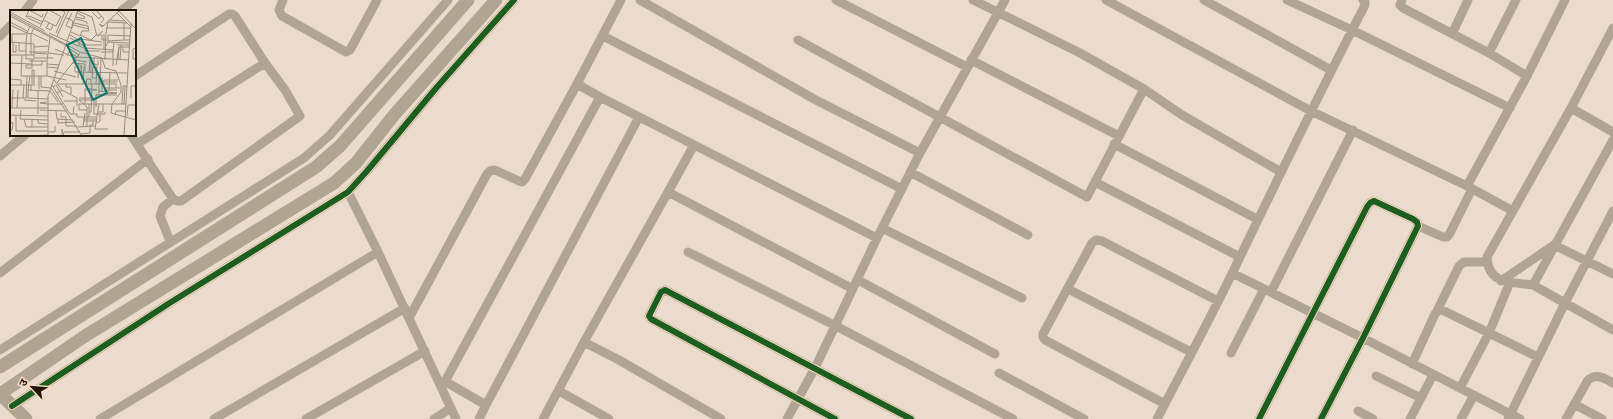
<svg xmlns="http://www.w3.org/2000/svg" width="1613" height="419" font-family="'Golos Text','Noto Sans Devanagari',sans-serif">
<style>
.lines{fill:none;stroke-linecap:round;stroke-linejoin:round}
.street{stroke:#b0a595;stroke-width:9}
.secondary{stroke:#b0a492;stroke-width:13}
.cycleway-casing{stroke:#f8dabf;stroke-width:8}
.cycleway{stroke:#1b5e20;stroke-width:6}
.inset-road{fill:none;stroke:#998c7f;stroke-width:1}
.view{fill:#0f766e;fill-opacity:0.15;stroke:#0f766e;stroke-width:2}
.inset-edge{fill:none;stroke:#1f150b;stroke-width:2}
</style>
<rect width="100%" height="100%" fill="#ebdbcc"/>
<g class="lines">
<path class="street" d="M283,0L279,10L282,16L346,52L350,50L377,0
M640,0L814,99L920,153
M836,0L967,67
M973,0L1080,53L1144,89L1182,115L1281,172
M1106,0L1311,111L1467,186L1513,211
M1204,0L1331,70
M1287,0L1352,30L1510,108
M1402,0L1400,5L1403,8L1489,53L1527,76
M25,11L33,0
M121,11L135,0
M1452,34L1468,0
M0,36L11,25
M603,36L902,189
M798,40L1087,197L1144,89
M1489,53L1516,0
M971,60L1119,136
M135,76L229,14H232L235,16L265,63L137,144
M600,97L877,238
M1571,108L1613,132
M131,135L173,199L163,207L160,216L170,241
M1613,140L1533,285L1613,330
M1114,144L1257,219
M0,156L25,135
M910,172L1028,235
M1095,182L1240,257
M1467,186L1527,76L1565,0
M348,192L378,252L456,419
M668,192L694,145
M173,199L177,201H181L300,116L285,90L265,63
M1418,226L1443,237H1447L1450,233L1472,189
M882,228L1022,298
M688,252L836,326L1013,419
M0,273L148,159
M1232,273L1363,338L1520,419
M858,280L995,354
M1501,281L1554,245L1613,274
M1533,285C1512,282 1488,285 1487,257L1571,108L1613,28
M1068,289L1191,352
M1271,292L1353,130
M1437,311L1459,266L1464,262H1487
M409,318L487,174L490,171L495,170L519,181L522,182L525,179L577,84L621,0
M584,342L619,360L721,419
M0,350L304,158L330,135L448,0
M1231,353L1264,289
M1412,364L1435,314L1440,309L1538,357
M999,373L1084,419
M1376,376L1421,398
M446,382L486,405L639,117
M442,387L600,97L577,84
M1460,388L1489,333L1510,282
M559,391L609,419
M1165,404L1045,340L1043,337V334L1092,243L1096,240L1102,241L1218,301
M1574,404L1602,419
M12,406L168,304L348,192L367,171L437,87L514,0
M1358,411L1373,419
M100,419L378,252
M214,419L405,308
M306,419L425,351
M434,419L451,408
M479,419L486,405
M543,419L584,342L668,192L853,289
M787,419L815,368L877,238L920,153L1005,0
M835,419L651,319L649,316L661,292L665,290L911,419
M1157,419C1185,365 1214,312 1240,257C1281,172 1322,88 1365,5V2L1363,0
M1259,419L1367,207L1370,203L1374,201L1413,219L1417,222L1418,226L1363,338L1321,419
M1410,419L1433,375
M1461,419L1474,395
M1508,419L1565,303L1613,211
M1566,419L1588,380C1597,373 1604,378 1613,383"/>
<path class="secondary" d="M0,367L316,167L340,146L468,0
M0,394L85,336L334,183L356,163L394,115L496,0
M0,394L26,419"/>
<g class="cycleway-casing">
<path id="cycleway" d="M12,406L168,304L348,192L367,171L437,87L514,0
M835,419L651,319L649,316L661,292L665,290L911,419
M1259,419L1367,207L1370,203L1374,201L1413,219L1417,222L1418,226L1363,338L1321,419"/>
</g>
<use href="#cycleway" class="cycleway"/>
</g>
<g transform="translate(10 10)">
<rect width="126" height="126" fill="#ebdbcc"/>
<path class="inset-road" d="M39,0L50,6M86,0L94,9L91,13M68,1L82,7L87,26L93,21M109,1L126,19M0,2L35,21M82,2L89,9L91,6M107,3L121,17M0,4L70,42L92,48L95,58L106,61L111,75V82L102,94L101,103L126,110M0,6L57,36M66,7L74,9L75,7L67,3M18,8L31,14M56,8L59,9L56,16L62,18V16M66,9L77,12V14M33,10L46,16L51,6M100,10L114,11M0,12L17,21M33,12L19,6L16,7L19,0L32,7L33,4M39,13L36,18L41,20L43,15M114,13V30H120M0,15L17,23L16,33M63,15L79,19M20,16L17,23L21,24L24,18M62,16L63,11L59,9L62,3M93,16L89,14L92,17L109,1M30,17L38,0M96,18H121M61,22L70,26L72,21H79L78,16L64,13M21,23L38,31M39,23L68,36M46,23L55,2L51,0M96,23L98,12L117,13M21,24V45H24M60,25L77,35H92M70,25L81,30L87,24M88,25H92V30H97M47,26L59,0M60,28L70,33L68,36M71,29L92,32M98,31L114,30M0,32L24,34V49H22V58H16V55H32V51M2,32V24H16M3,32V42H6V35M9,32V41H16M98,32V25L120,26M16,34V49H22M68,35L73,38L74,36L69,33M107,35H120M96,36L98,32L119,33M24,37L38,36M57,37L69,45M113,37V42H119L121,14M126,38L123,39V49H126M45,39L66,48M94,40V24M90,41H75V38L104,40M19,42H37M91,42H103L104,33M24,43L37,44M38,43L54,45M0,45H21M12,45L11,66H37L56,70M57,46L59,42L67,47M67,47L119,50M24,48H43M84,48V54L88,55V50M65,50L77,52M95,50L96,23M108,50L109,37H119M110,50L111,35M19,51H37L40,27M0,53L22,54M62,53L75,54V61M37,54L50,55M106,55L109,37M65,56V62L118,63M83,56L82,68H87M103,56V42M37,57L49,58M44,61L66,67M79,62L80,49M81,62V49M20,66L18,80L40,81L48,92M31,66V77L41,78M37,66V51M68,68L69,54M0,69L11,70V75M44,70L52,80L47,83M72,70L71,55L72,68M93,72L94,70H108M93,72H107M47,73L70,43M48,74H106V78M56,74V77H61V84M73,74L74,56M76,74L77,69H81V74M86,74L87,56M90,74L91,49M0,75H21V80M42,75L60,104H63L64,96M22,76V60H24V76M43,77L46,75L53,87M41,78L72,126M75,78L87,80H75M94,78H110M29,79V66M18,80V88L38,89M28,80V104M52,80L67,88V96M94,80H107M89,81L107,83M92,81V67M99,81L100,62M89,83V62M86,85L107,83M0,88H17M13,88L14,75M16,88L17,66M69,88H84V94M121,88V76H126M14,90L26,91M82,90H69L77,97V107H86M54,91H67M37,92L30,93L38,94M38,94H53M75,94V79M84,94V104H90M89,94L85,119H98M112,94L113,76H117M114,94L115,76M86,97V85H107M0,98H38M2,98L3,79M7,98L8,80M11,100L10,109L38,110M30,100L57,101M77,100H69V94H116M46,101L47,109L63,110M79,102H81L82,74M88,102H93V94M51,103V107H56V116H67M63,104H67V107H77V117M0,105L38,106M6,105V121H38M105,105L106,101H115M117,106L118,95H126M79,107V94M14,109L16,117H22V109M28,109V113L38,114M48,109V113L65,112M73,109H86M73,111H87M0,112L3,113L2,120H0M87,113L90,111V104H95V102M22,117H38M67,117L85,116M73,117L75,103M38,122H45V116M54,122H70M71,124L80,123V115H83V111M15,126L38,125M38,126V86L68,0M52,126V119L54,126M114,126L119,42"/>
<path class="view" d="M71,28L97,83L83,90L57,35Z"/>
<rect width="126" height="126" class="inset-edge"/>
</g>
<g transform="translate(32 387) rotate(296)" stroke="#f8dabf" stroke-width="3" paint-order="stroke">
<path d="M0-3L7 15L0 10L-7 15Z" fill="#1f150b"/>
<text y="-6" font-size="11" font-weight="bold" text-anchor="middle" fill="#1f150b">उ</text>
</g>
</svg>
